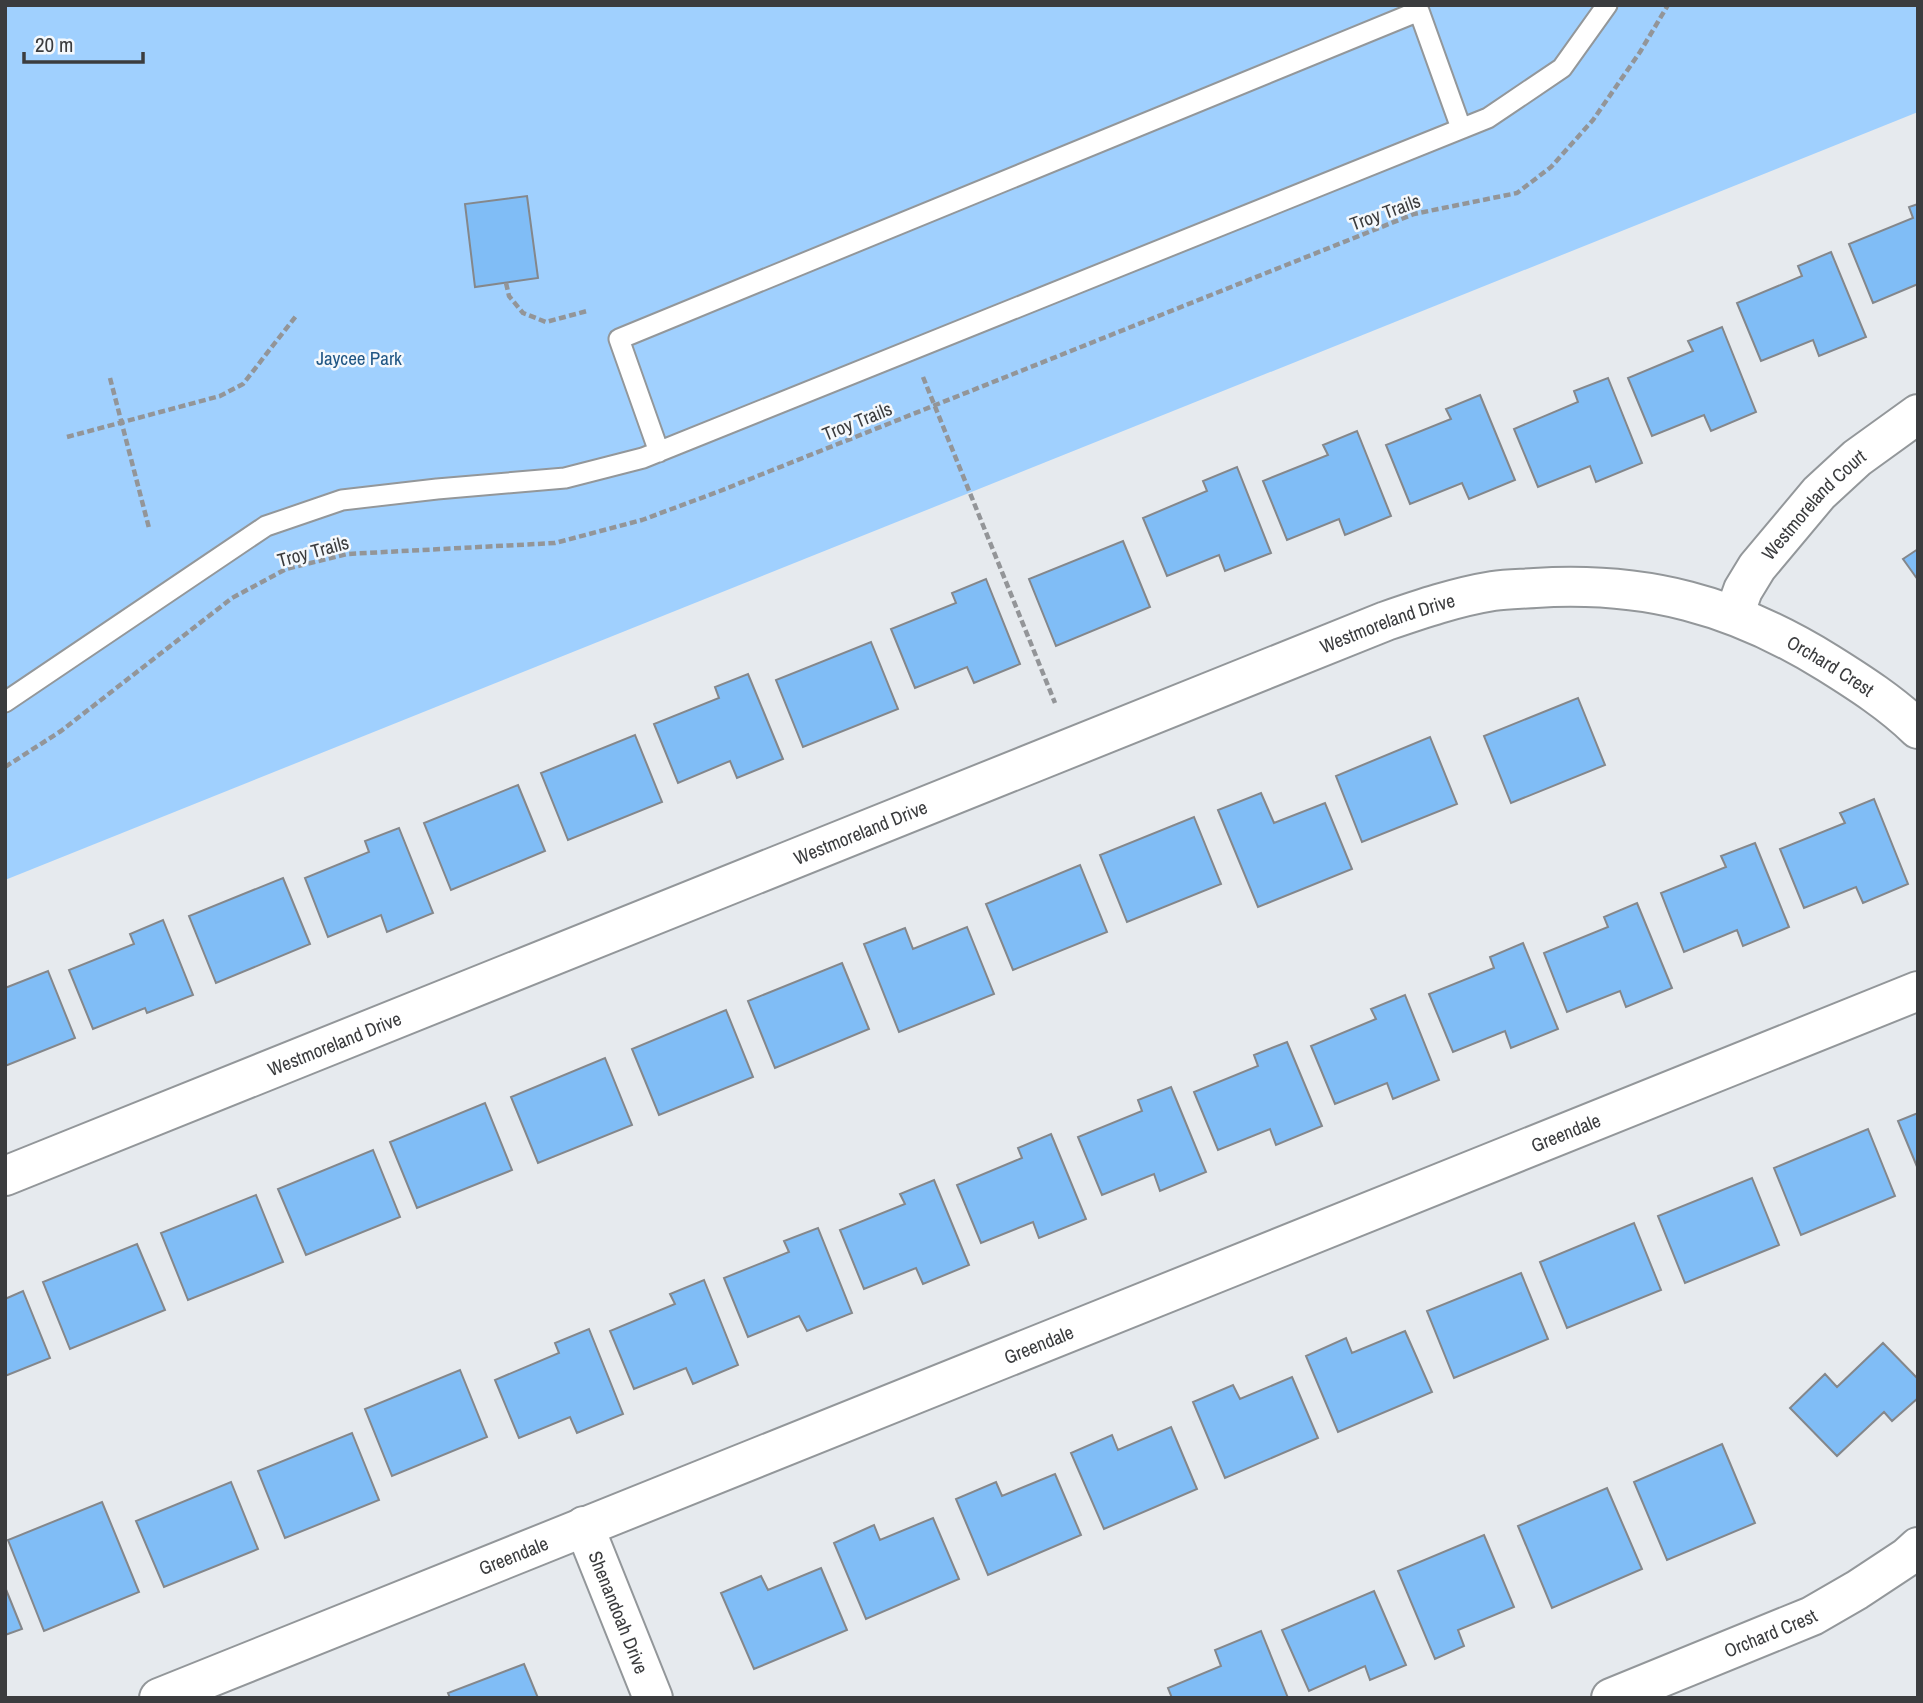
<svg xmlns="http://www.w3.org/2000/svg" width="1923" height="1703" font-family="'Archivo Narrow',sans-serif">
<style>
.green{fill:#a0d0fe}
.building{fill:#80bdf6;stroke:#84878b;stroke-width:2}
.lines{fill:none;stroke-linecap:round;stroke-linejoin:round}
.lane-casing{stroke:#93979a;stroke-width:23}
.street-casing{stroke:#93979a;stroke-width:42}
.path{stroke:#939598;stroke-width:4.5;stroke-dasharray:7 3.5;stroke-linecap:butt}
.lane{stroke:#fff;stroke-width:19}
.street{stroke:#fff;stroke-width:38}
.labels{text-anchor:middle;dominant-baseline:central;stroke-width:5;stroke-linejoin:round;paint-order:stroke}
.street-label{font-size:19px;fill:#3b3c3e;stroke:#f4f8fc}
.park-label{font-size:19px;fill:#215785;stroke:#f4f8fc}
</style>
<rect width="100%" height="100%" fill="#e6eaee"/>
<path class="green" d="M5,5H1918V112L5,880Z"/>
<path class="building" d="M527,196L538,278L475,287L465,204Z
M1918,204V284L1873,303L1849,244L1913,218L1909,207Z
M1831,252L1866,337L1819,356L1813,340L1761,361L1737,303L1802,276L1798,266Z
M1722,327L1756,412L1711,431L1704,415L1652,436L1628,378L1693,351L1688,341Z
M1608,378L1642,463L1596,482L1590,466L1538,487L1514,429L1578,402L1574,391Z
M1480,395L1515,480L1469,499L1462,483L1410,504L1386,445L1451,419L1446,409Z
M1357,431L1391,516L1345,535L1339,519L1287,540L1263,481L1328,455L1323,445Z
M1237,467L1271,553L1225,571L1219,555L1167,576L1143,518L1207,491L1203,481Z
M1123,541L1150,607L1056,646L1029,579Z
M1918,549V580L1903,559Z
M986,579L1020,664L974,683L967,667L915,688L891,629L956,603L952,593Z
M871,642L898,709L803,747L776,680Z
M748,674L783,759L737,778L730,761L678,783L654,724L719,698L715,687Z
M1578,698L1605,765L1511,803L1484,736Z
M635,735L662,802L568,840L541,773Z
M1430,737L1457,804L1362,842L1336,776Z
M518,785L545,851L451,890L424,823Z
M1261,793L1274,823L1325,803L1352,869L1258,907L1218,810Z
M1874,799L1908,884L1863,903L1856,887L1804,908L1780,849L1845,823L1840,813Z
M1194,817L1221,884L1127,922L1100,855Z
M399,828L433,913L387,932L381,915L328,937L305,878L369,852L365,841Z
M1755,843L1789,927L1743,946L1737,930L1684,952L1661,893L1726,867L1721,856Z
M1080,865L1107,932L1013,970L986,904Z
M283,878L310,944L216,983L189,916Z
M1637,903L1672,988L1626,1007L1620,991L1567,1012L1544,953L1608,927L1604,917Z
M163,920L193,995L147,1013L145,1008L93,1029L69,970L134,944L130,934Z
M967,927L994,994L899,1032L864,944L905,928L913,949Z
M1523,943L1558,1029L1511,1048L1505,1031L1453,1052L1429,994L1494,968L1490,957Z
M842,963L869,1029L775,1068L748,1001Z
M48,971L75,1038L5,1066V988Z
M1405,995L1439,1080L1393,1099L1387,1083L1335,1104L1311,1046L1376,1019L1371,1009Z
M726,1010L753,1077L659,1115L632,1049Z
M1287,1042L1322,1126L1276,1145L1270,1129L1218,1150L1194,1092L1258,1066L1254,1055Z
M605,1058L632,1125L538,1163L511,1097Z
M1171,1087L1206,1172L1160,1191L1154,1174L1102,1195L1078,1137L1142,1111L1138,1100Z
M485,1103L512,1170L417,1208L390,1142Z
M1918,1113V1169L1898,1121Z
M1868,1129L1895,1196L1801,1235L1774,1168Z
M1051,1134L1086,1219L1039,1238L1033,1222L981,1243L957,1185L1022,1158L1018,1148Z
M373,1150L400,1217L306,1255L278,1189Z
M1752,1178L1779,1245L1685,1283L1658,1216Z
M934,1180L969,1265L923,1284L916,1268L864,1289L840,1230L905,1204L900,1194Z
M256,1195L283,1262L188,1300L161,1233Z
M1634,1223L1661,1290L1567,1328L1540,1262Z
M818,1228L852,1313L807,1331L799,1316L748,1337L724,1278L789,1252L784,1241Z
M137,1244L165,1310L70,1349L43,1282Z
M1521,1273L1548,1339L1454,1378L1427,1311Z
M704,1280L738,1365L693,1384L686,1368L634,1389L610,1331L675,1304L670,1294Z
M23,1291L50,1358L5,1376V1299Z
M589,1329L623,1414L577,1433L570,1417L519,1438L495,1380L559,1353L555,1343Z
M1405,1331L1432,1392L1338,1432L1306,1356L1346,1338L1352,1353Z
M1883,1343L1918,1379V1398L1892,1421L1884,1412L1837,1456L1790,1408L1825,1374L1837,1387Z
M460,1370L487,1437L392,1476L365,1409Z
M1292,1377L1318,1438L1225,1478L1193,1402L1233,1385L1240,1399Z
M1171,1427L1197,1489L1104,1529L1071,1453L1112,1435L1118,1450Z
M352,1433L379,1500L285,1538L258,1471Z
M1722,1444L1755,1523L1667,1560L1634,1482Z
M1055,1474L1081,1535L988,1575L956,1499L996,1482L1002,1496Z
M231,1482L258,1549L164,1587L136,1521Z
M1607,1488L1642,1569L1552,1608L1518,1526Z
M102,1502L139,1592L44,1631L8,1540Z
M933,1518L959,1579L866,1619L834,1543L874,1525L880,1540Z
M1484,1535L1514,1607L1458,1630L1464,1646L1435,1659L1398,1571Z
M821,1568L847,1630L754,1669L721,1593L761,1576L768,1590Z
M5,1587L22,1629L5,1635Z
M1374,1591L1406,1665L1370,1680L1365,1666L1309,1691L1282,1630Z
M1261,1631L1288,1698H1172L1168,1688L1221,1666L1215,1650Z
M524,1664L538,1698H450L448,1693Z"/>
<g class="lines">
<g class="lane-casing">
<path id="lane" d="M659,452L619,339L1419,11L1461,128
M5,702L266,526L342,500L437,489L565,478L643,458L1488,118L1562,68L1607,5"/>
</g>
<g class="street-casing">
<g id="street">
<path id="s1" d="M1734,615L1743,590L1757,567L1819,493L1857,458L1918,414"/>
<path id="s2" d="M5,1176L1386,621C1421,609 1456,597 1493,591C1507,589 1521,589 1535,588C1645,581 1735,605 1828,663C1860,683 1891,703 1918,729"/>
<path id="s3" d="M584,1526L653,1698"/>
<path id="s4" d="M159,1698L1918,991"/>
<path id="s5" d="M1611,1698L1812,1616L1857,1590L1907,1557L1918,1547"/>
</g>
</g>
<path class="path" d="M506,283L509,296L523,313L546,322L587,311
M923,377L1055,703
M110,378L149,528
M67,437L220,396L243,384L296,316
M5,767L61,731L232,598L286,569L347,554L555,543L642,520L720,491L1414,214L1517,193L1551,167L1593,120L1640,52L1668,5"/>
<use href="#lane" class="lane"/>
<use href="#street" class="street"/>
</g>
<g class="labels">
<g class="street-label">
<text transform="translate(1385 212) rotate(-20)">Troy Trails</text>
<text transform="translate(857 421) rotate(-22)">Troy Trails</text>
<text stroke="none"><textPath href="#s1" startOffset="138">Westmoreland Court</textPath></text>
<text transform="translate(313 551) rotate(-15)">Troy Trails</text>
<text stroke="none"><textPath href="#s2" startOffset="1489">Westmoreland Drive</textPath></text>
<text stroke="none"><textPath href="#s2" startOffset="1953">Orchard Crest</textPath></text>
<text stroke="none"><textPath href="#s2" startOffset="922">Westmoreland Drive</textPath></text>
<text stroke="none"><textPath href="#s2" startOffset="355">Westmoreland Drive</textPath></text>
<text stroke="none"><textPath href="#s4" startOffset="1516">Greendale</textPath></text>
<text stroke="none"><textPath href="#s4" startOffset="948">Greendale</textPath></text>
<text stroke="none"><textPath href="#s4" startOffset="382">Greendale</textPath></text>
<text stroke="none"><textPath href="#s3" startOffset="93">Shenandoah Drive</textPath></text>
<text stroke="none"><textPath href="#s5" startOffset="172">Orchard Crest</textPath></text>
</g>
<g class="park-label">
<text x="359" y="358">Jaycee Park</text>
</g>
</g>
<rect width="1923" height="1703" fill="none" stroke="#3b3c3e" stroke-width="14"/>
<path d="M24 52v10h119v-10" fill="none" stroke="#3b3c3e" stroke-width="3.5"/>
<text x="35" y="52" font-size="21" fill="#3b3c3e" stroke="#f4f8fc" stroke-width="5" paint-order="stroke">20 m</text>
</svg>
